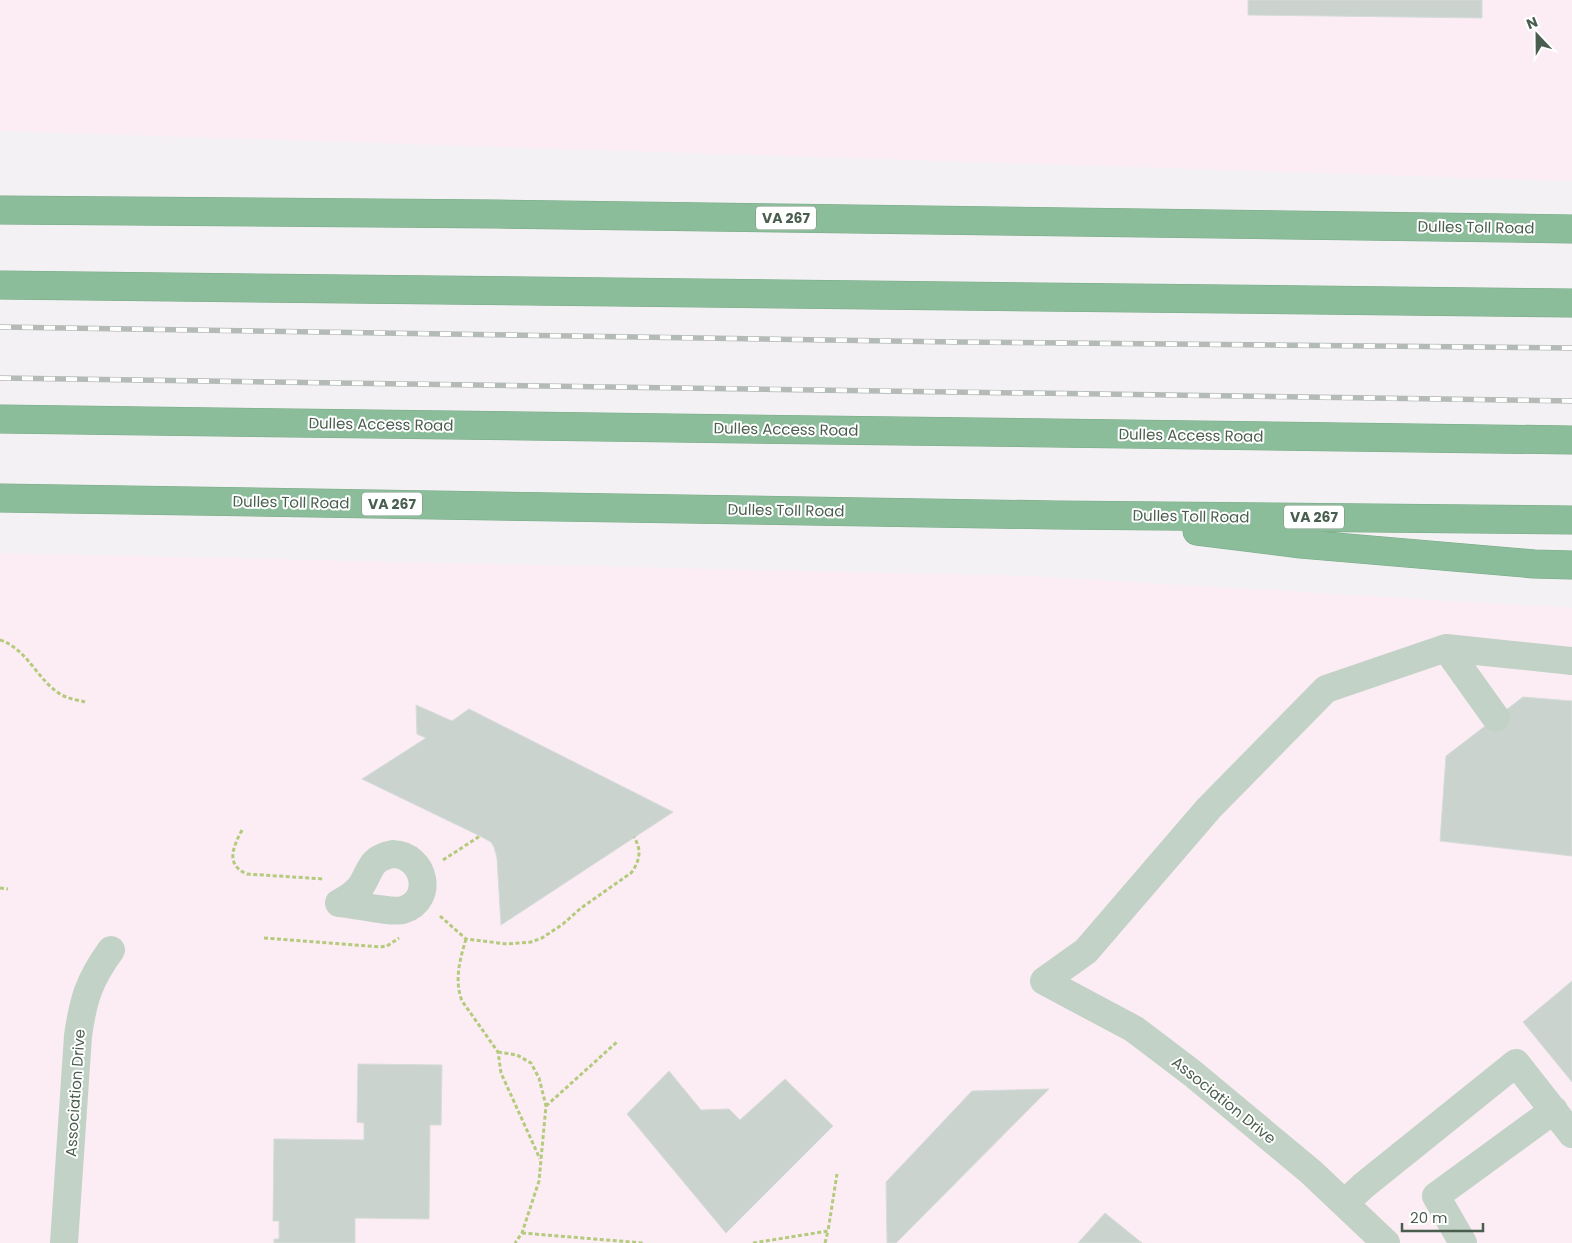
<svg xmlns="http://www.w3.org/2000/svg" width="1572" height="1243" font-family="Poppins,sans-serif">
<style>
.commercial{fill:#fcedf4}
.building{fill:#cbd3cf;stroke:#d5dcd9}
.lines{fill:none;stroke-linecap:round;stroke-linejoin:round}
.highway-casing{stroke:#77a986;stroke-width:29}
.path{stroke:#b4ca7c;stroke-width:3;stroke-dasharray:4 2.5;stroke-linecap:butt}
.minor{stroke:#c3d2c7;stroke-width:28}
.highway{stroke:#8cbd9a;stroke-width:28}
.rail-casing{stroke:#b4bbb7;stroke-width:5.5}
.rail{stroke:#fff;stroke-width:4;stroke-dasharray:11;stroke-linecap:butt}
.labels{text-anchor:middle;dominant-baseline:central;stroke-width:4;stroke-linejoin:round;paint-order:stroke}
.shield{fill:#fff;stroke:#808e84;stroke-width:1}
.shield-label{font-size:14px;font-weight:bold;fill:#4a5e4f}
.street-label{font-size:15px;fill:#4a5e4f;stroke:#fff}
</style>
<rect width="100%" height="100%" fill="#f3f1f3"/>
<path class="commercial" d="M0,0H1572V181L0,131Z
M0,553L1028,576L1572,608V1243H0Z"/>
<path class="building" d="M1248,0H1482V18L1248,15Z
M1523,697L1572,701V856L1440,841L1446,756Z
M416,705L452,721L469,709L673,812L501,925L497,858L494,847L491,842L480,836L362,779L426,738L417,734Z
M1572,981V1082L1523,1022Z
M358,1064L442,1065L441,1125H430L429,1219L355,1218V1243H274V1239H279V1221H273L274,1139L364,1140V1123L357,1122Z
M669,1071L701,1110L729,1109L740,1120L785,1079L833,1126L726,1233L627,1114Z
M1049,1089L896,1243H887L886,1182L972,1091Z
M1105,1213L1142,1243H1078Z"/>
<g class="lines">
<g class="highway-casing">
<path id="highway" d="M0,210L497,214L1572,229
M0,285L1572,303
M0,419L1572,440
M0,498L1056,515L1572,520
M1197,531L1301,544L1534,564L1572,565"/>
</g>
<path class="path" d="M0,640C28,649 38,682 62,695C69,699 78,700 85,702
M242,830C233,847 225,865 247,874L324,879
M443,860L480,836
M0,888L8,889
M440,916L466,939L507,944L531,942L542,938L563,924L581,908L631,873C640,861 642,850 634,837
M264,938L380,947L387,946L399,938
M466,939C460,959 454,980 462,1001L498,1052L501,1073L540,1159
M498,1052L517,1055L531,1063L539,1078L546,1106L539,1181L522,1233L515,1243
M546,1106L618,1041
M522,1233L643,1243
M753,1243L828,1231L837,1174
M825,1243L828,1231"/>
<path class="minor" d="M1446,648L1496,718
M393,854C425,855 435,900 403,910C391,913 353,904 339,903C347,899 355,894 361,886C371,870 370,858 393,854Z
M1345,1203L1363,1186L1516,1063L1572,1134
M64,1243L78,1036C83,1000 89,980 111,950
M1386,1243L1311,1172L1192,1073L1134,1029L1044,981L1086,951L1209,808L1326,689L1446,648L1572,661
M1463,1243L1436,1196L1554,1110"/>
<use href="#highway" class="highway"/>
<g class="rail-casing">
<path id="rail" d="M0,327L955,342L1572,348
M0,378L1572,401"/>
</g>
<use href="#rail" class="rail"/>
</g>
<g class="labels">
<g class="shield">
<rect x="756" y="206.5" width="60" height="23" rx="4"/>
<rect x="362" y="492.5" width="60" height="23" rx="4"/>
<rect x="1284" y="505.5" width="60" height="23" rx="4"/>
</g>
<g class="shield-label">
<text x="786" y="218">VA 267</text>
<text x="392" y="504">VA 267</text>
<text x="1314" y="517">VA 267</text>
</g>
<g class="street-label">
<text transform="translate(1476 227) rotate(1)">Dulles Toll Road</text>
<text transform="translate(381 424) rotate(1)">Dulles Access Road</text>
<text transform="translate(786 429) rotate(1)">Dulles Access Road</text>
<text transform="translate(1191 435) rotate(1)">Dulles Access Road</text>
<text transform="translate(291 502) rotate(1)">Dulles Toll Road</text>
<text transform="translate(786 510) rotate(1)">Dulles Toll Road</text>
<text transform="translate(1191 516) rotate(1)">Dulles Toll Road</text>
<text transform="translate(75 1093) rotate(-86)">Association Drive</text>
<text transform="translate(1224 1100) rotate(39)">Association Drive</text>
</g>
</g>
<g transform="translate(1537 35) rotate(338)" stroke="#ffffff" stroke-width="4" paint-order="stroke">
<path d="M0-4L9 19L0 12L-9 19Z" fill="#4a5e4f"/>
<text y="-8" font-size="14" font-weight="bold" text-anchor="middle" fill="#4a5e4f">N</text>
</g>
<path d="M1402 1223v8h81v-8" fill="none" stroke="#4a5e4f" stroke-width="2.5"/>
<text x="1410" y="1223" font-size="15" fill="#4a5e4f" stroke="#ffffff" stroke-width="4" paint-order="stroke">20 m</text>
</svg>
